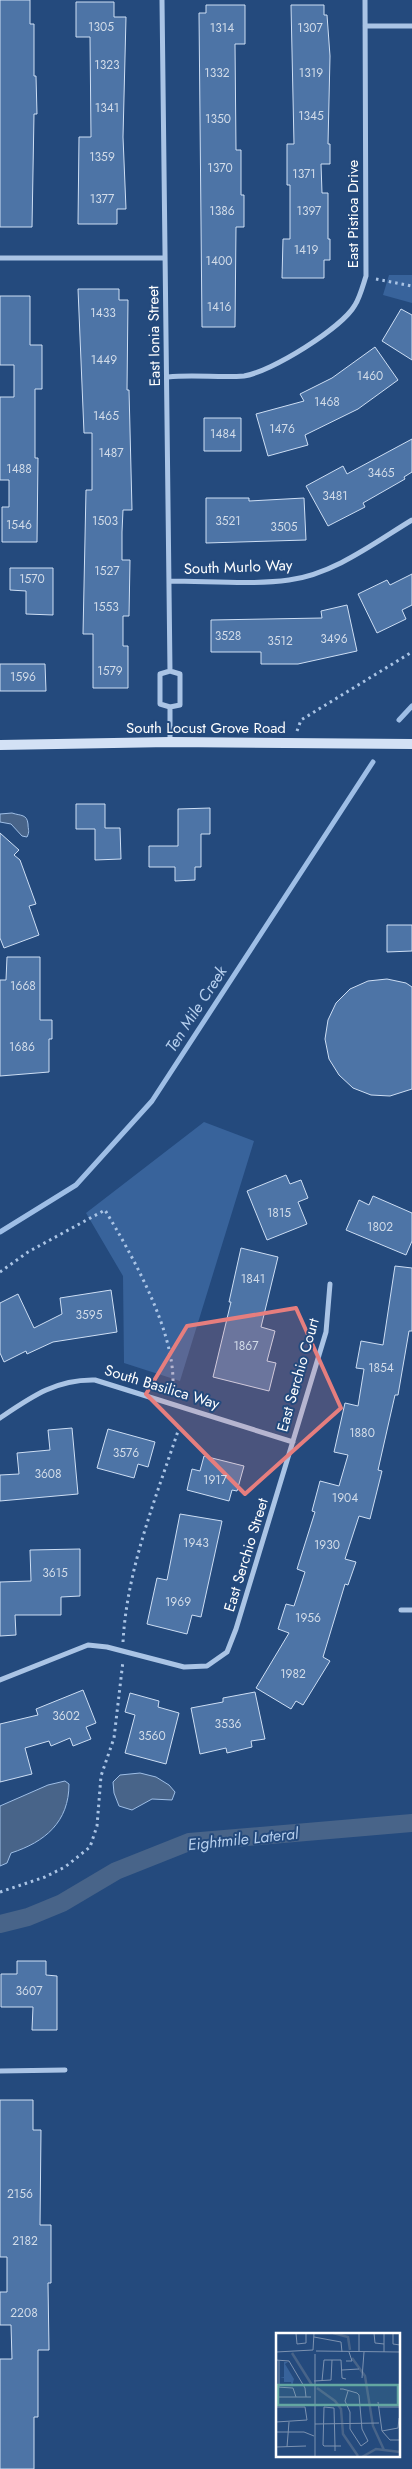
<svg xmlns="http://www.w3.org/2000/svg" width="412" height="2469" font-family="Jost,sans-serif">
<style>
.green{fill:#38639b}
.water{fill:#486489;stroke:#9ebee6}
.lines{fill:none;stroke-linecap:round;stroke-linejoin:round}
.stream{stroke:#9ebee6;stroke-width:5}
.canal{stroke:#486489;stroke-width:18}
.building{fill:#4d74a6;stroke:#cddef4}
.path{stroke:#aac4e5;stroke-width:3;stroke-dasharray:2.5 4;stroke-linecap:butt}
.street{stroke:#aac4e5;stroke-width:5}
.secondary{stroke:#d3e1f5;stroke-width:10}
.marked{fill:#e67e7e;fill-opacity:0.2;stroke:#e67e7e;stroke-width:4;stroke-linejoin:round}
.labels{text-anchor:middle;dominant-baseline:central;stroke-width:4;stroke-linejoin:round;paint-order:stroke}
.number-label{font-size:12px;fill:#d2dce9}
.street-label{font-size:15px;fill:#fff;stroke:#244a7d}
.water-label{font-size:16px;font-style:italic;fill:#b5ceed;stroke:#244a7d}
.inset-river{fill:none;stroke:#486489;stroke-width:2.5}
.inset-road{fill:none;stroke:#7c92b1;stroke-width:1}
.view{fill:#63a6a1;fill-opacity:0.15;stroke:#63a6a1;stroke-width:2.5}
.inset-edge{fill:none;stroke:#fff;stroke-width:2.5}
</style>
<rect width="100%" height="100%" fill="#244a7d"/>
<path class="green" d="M389,275H412V303L383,295Z
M204,1122L254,1141L180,1381L124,1363L123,1276L86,1213Z"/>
<path class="water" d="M12,813C21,816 27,814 28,824C28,830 30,831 27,837L22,836L11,824L0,822V814Z
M140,1773L156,1777L169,1785L175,1792L172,1800L152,1799L132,1810L119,1806L114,1793L113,1782L120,1775Z
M65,1781L69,1784C69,1822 45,1842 11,1853L7,1863L0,1866V1806L48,1785Z"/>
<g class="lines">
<path class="stream" d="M399,720L412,706
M0,1232L76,1185L152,1101L373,762"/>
<path class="canal" d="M0,1924L28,1917L62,1903L116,1871L189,1842L412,1823"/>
</g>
<path class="building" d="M0,0H30V24H34V76H36L37,114H34L32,227H0Z
M76,2H114V17H126L123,137L126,209H117V224H78L79,137H91L90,37H76Z
M206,5H245V44H235L236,150H241V195H244V227H236L235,327H202L199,13H206Z
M291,5H324V15H327L330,56L328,144H330V164H321L322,193H328V239H330V260H324V278H282L283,239H290V185H287V144H294Z
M78,289H119V300H128L127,390H129L132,510H123L122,532V560H130L129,616H123V646H128V688H93V634H83L86,490H92V433H84Z
M0,296H30V345H42V389H35V458H38L37,542H2V507H9V480H0V397H14V365H0Z
M401,309L412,315V360L382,341Z
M375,347L398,380L358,409L305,435L308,445L268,456L256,414L304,401L300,394L332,378Z
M204,418H241V451H204Z
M412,439V472L404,477L405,479L363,503L365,507L328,526L306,486L343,466L347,474Z
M206,498H249V501L304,498L306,540L206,543Z
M10,568H53V615L26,614V591L10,590Z
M412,574V605L402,610L406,619L377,633L358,594L387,580L390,585Z
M347,605L357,651L298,664H261V652H211V620L322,618L321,611Z
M0,664H45L46,691H0Z
M76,804H105V828H120L121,859L95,860V829H76Z
M210,808V834H201V867H195V880L175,881V867H149V846H178V809Z
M0,833L19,850L14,855L20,860L36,904L29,906L39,935L4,948L0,938Z
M387,925H412V951L387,952Z
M7,957H40V1020H52V1039H49V1072L0,1076V980H6Z
M387,979L406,983L412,987V1089L390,1096L371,1095L353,1088L339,1075L329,1059L325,1039L328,1020L336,1003L350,989L368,981Z
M286,1175L290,1184L301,1180L308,1198L298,1202L307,1224L267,1240L247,1191Z
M373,1196L412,1213V1241L406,1255L346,1230L359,1200L369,1205Z
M241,1248L278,1257L261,1327L275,1331L267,1361L276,1363L269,1391L213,1377L231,1302H229Z
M395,1266L412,1268V1331H409L398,1395H395L378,1470L382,1471L370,1519L359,1516L345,1559L356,1562L348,1585L345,1584L323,1657L330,1661L303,1705L296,1701L291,1709L256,1688L289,1633L278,1629L286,1604L294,1606L305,1572L297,1569L315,1512L312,1511L320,1481L339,1486L348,1455L334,1452L345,1403L358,1406L364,1369L356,1368L361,1341L383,1345Z
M111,1290L117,1332L53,1342L27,1354L26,1351L4,1362L0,1353V1303L18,1294L34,1328L62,1314L60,1298Z
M72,1428L78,1494L0,1501V1475L19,1474L17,1453L50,1450L48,1430Z
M108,1429L155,1442L148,1467L138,1464L134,1478L97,1468Z
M204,1456L244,1466L237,1491L232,1490L229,1501L187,1490L192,1469L200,1471Z
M180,1514L222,1521L201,1617L192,1615L187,1634L147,1624L157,1578L167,1580Z
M80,1549V1596L61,1597V1615H15L16,1635L0,1636V1582L31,1581L30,1550Z
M83,1690L96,1723L86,1727L91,1739L73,1746L70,1738L51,1746L49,1741L25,1748L32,1774L0,1782V1724L38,1715L36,1709Z
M255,1692L265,1739L251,1741L252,1747L227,1753L226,1748L200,1754L191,1708L223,1702V1698Z
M130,1693L159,1701L158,1707L179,1713L166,1764L125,1753L135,1715L125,1712Z
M17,1961H46V1975L57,1976V2030H32L33,2007H1V1974H17Z
M0,2100H33V2130H41L40,2225H51V2283H48L49,2350H38V2417H34V2469H0V2359H12L11,2325H0V2292H7V2257H0Z"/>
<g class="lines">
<path class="path" d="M376,279L412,286
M297,731L301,720L412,652
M0,1272L28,1252L105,1210C132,1255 173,1328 173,1381
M123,1642C127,1568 156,1498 179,1428
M0,1892L45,1877L65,1867L90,1847L97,1826L101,1776L114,1738L123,1661"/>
<path class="street" d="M162,0L170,671
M365,26H412
M0,258H165
M168,377C193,374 219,378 244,376C271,372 342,328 355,305C360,297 363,285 366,276L365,0
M170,581C208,581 252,585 289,580C334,574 374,543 412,520
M170,671L180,674V705L170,707L160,704V674Z
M170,742V707
M0,1418C31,1397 56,1379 95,1380L293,1442
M401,1610H412
M0,1680L88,1645L107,1647L184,1667L207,1666L227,1652L236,1629L326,1332L330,1284
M0,2071L65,2070"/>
<path class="secondary" d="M0,745L170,742L412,744"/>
</g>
<path class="marked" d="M296,1308L341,1408L245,1494L146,1394L187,1326Z"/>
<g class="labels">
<g class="number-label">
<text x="101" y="27">1305</text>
<text x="222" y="28">1314</text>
<text x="310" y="28">1307</text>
<text x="107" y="65">1323</text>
<text x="217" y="73">1332</text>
<text x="311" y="73">1319</text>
<text x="107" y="108">1341</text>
<text x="311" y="116">1345</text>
<text x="218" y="119">1350</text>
<text x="102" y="157">1359</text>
<text x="220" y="168">1370</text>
<text x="304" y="174">1371</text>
<text x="102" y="199">1377</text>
<text x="222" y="211">1386</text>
<text x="309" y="211">1397</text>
<text x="306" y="250">1419</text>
<text x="219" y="261">1400</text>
<text x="219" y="307">1416</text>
<text x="103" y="313">1433</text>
<text x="104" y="360">1449</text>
<text x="370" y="376">1460</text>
<text x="327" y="402">1468</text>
<text x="106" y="416">1465</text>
<text x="282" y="429">1476</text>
<text x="223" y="434">1484</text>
<text x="111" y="453">1487</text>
<text x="19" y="469">1488</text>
<text x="381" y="473">3465</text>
<text x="335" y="496">3481</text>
<text x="105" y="521">1503</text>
<text x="228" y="521">3521</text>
<text x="19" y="525">1546</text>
<text x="284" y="527">3505</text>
<text x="107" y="571">1527</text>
<text x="32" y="579">1570</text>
<text x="106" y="607">1553</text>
<text x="228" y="636">3528</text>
<text x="334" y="639">3496</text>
<text x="280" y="641">3512</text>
<text x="110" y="671">1579</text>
<text x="23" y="677">1596</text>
<text x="23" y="986">1668</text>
<text x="22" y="1047">1686</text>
<text x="279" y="1213">1815</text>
<text x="380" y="1227">1802</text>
<text x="253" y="1279">1841</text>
<text x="89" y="1315">3595</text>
<text x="246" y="1346">1867</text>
<text x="381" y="1368">1854</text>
<text x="362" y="1433">1880</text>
<text x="126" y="1453">3576</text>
<text x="48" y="1474">3608</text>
<text x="215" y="1480">1917</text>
<text x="345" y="1498">1904</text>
<text x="196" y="1543">1943</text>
<text x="327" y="1545">1930</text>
<text x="55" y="1573">3615</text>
<text x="178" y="1602">1969</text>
<text x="308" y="1618">1956</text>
<text x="293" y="1674">1982</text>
<text x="66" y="1716">3602</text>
<text x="228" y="1724">3536</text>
<text x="152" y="1736">3560</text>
<text x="29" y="1991">3607</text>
<text x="20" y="2194">2156</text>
<text x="25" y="2241">2182</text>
<text x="24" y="2313">2208</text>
</g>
<g class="street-label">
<text transform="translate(353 214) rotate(-90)">East Pistioa Drive</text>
<text transform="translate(154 336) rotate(-91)">East Ionia Street</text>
<text transform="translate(238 567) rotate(-2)">South Murlo Way</text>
<text x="206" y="728">South Locust Grove Road</text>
<text transform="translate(298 1375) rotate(-74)">East Serchio Court</text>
<text transform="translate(162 1387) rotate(17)">South Basilica Way</text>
<text transform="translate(246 1555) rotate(-73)">East Serchio Street</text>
</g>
<g class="water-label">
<text transform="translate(196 1009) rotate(-57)">Ten Mile Creek</text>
<text transform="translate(243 1839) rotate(-6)">Eightmile Lateral</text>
</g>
</g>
<g transform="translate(276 2333)">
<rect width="124" height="124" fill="#244a7d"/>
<path d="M8,29H12L9,31L18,46L16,53L15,49H8V45H4L8,44Z" fill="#38639b"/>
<path class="inset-river" d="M57,0L72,4L74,17M16,20L36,52M76,25L89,43L97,93L108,117M41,55L59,68L65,76L67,101L82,123M86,124L100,116L124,119"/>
<path class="inset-road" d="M20,0L21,11L30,10V0M83,0V19M98,0L99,10L108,11M108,0V19M117,0V11L124,12M38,4L65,9L66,19M37,17L38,0M40,18L124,19M0,19L37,17M0,27L13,28L29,55L30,64M3,27V54M70,28H76L73,19M66,37L83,36M86,45L88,19M38,48L55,47L56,27M46,48L48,27H65L66,45L70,46M0,54L17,55L20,64M64,56H67L81,60L83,62L86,96L92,108L85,113L74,96V79L69,68L72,58M0,64H35M102,69L106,98L114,107H124M0,74H29L31,87L0,89M102,74H124M39,91L103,90M106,98L122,95L123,85M0,99H28L38,103M0,114L30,113M11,114L13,89M59,118V113L58,75L48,74L47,112L48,113H65M39,124V21"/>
<path class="view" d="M2,52H122V72H2Z"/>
<rect width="124" height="124" class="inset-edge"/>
</g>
</svg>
